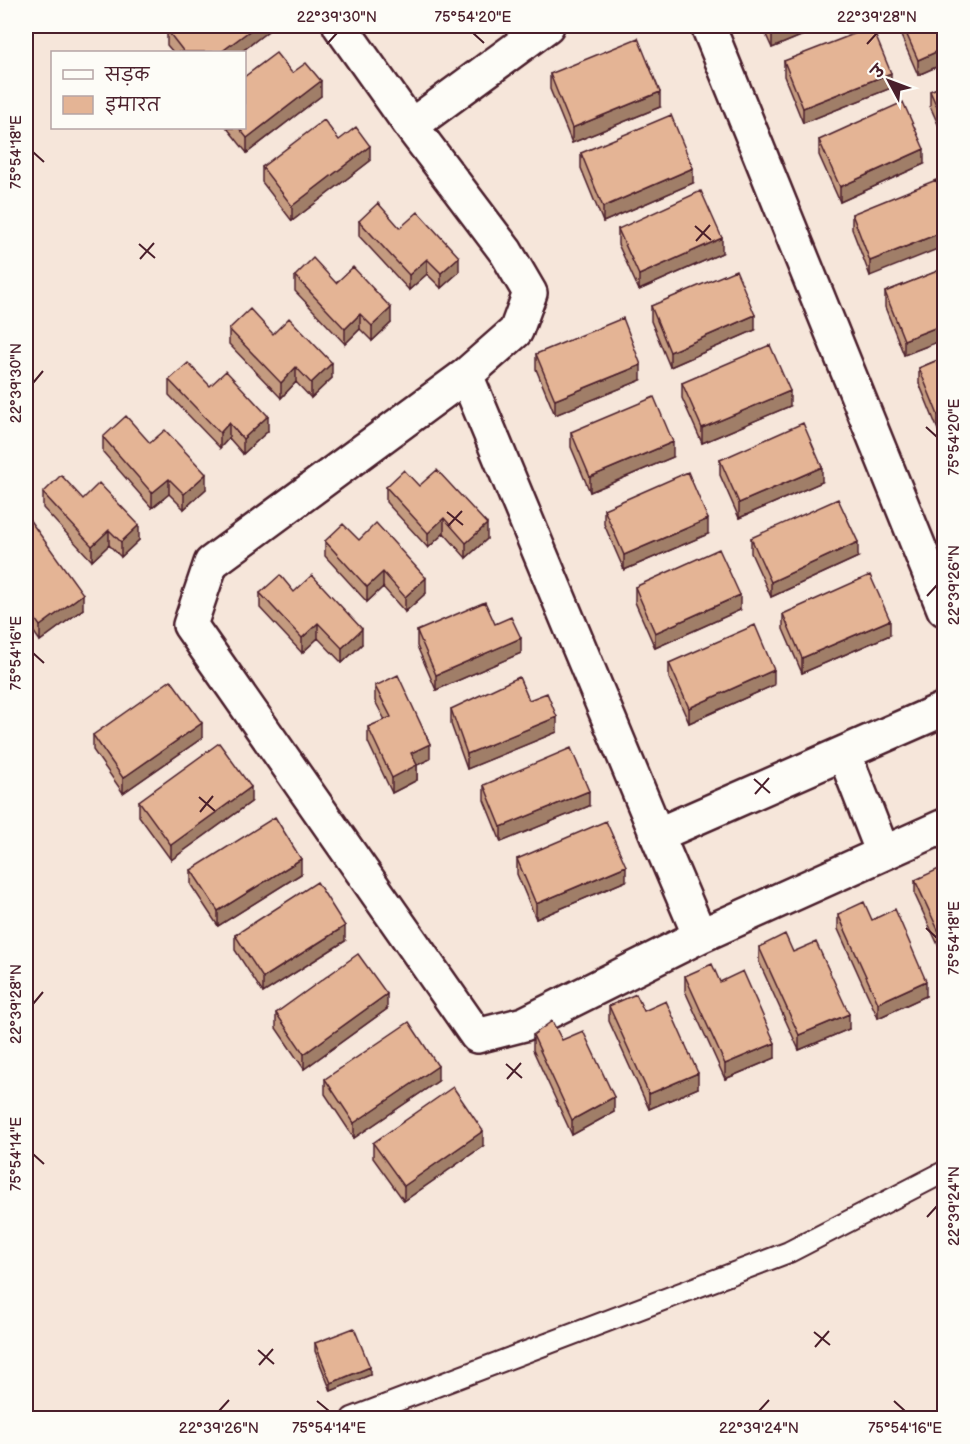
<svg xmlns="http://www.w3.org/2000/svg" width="970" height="1444" font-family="'Balsamiq Sans','Playpen Sans Deva',sans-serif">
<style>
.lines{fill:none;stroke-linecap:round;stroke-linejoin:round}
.service-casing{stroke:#4a1f2b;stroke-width:24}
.minor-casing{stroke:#4a1f2b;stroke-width:38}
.service{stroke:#fdfcf7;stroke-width:20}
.minor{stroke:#fdfcf7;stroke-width:33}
.wall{fill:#c49b80;stroke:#4a1f2b;stroke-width:1.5}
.shaded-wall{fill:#a07e68;stroke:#4a1f2b;stroke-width:1.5}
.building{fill:#e4b495;stroke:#4a1f2b;stroke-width:1.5}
.ticks{fill:none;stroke:#4a1f2b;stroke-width:2}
.neatline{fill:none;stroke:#4a1f2b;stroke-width:2}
.ticks-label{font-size:15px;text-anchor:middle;fill:#4a1f2b}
</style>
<rect width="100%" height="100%" fill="#f6e6da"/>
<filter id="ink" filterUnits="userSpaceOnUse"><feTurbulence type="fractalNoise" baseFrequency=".0167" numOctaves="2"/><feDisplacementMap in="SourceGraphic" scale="12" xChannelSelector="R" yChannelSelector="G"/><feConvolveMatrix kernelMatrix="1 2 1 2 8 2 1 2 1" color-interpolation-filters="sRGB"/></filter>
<g filter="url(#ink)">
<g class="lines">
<g class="service-casing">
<path id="service" d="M352,1418L789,1252L944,1172"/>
</g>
<g class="minor-casing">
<path id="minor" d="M340,26L411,126
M547,26L411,126L506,252L530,293L516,331L466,375L657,835L944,709
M708,26L944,609
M466,375L211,563L190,625L477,1036L524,1024L700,936L944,826
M844,753L883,853
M657,835L700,936"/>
</g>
<use href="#service" class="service"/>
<use href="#minor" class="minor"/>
</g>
<path class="wall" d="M272,26V28L241,52H173L167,45V30Z
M762,26H825L772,48Z
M899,26H945V63L918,75L899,31Z
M784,61L891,88L803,123L784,76Z
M292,73L321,96L247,153L227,128H244Z
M550,74L660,107L572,143L550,89Z
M945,85V140L930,106V91Z
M339,140L370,161L292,221L262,182V167Z
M819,140L924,164L840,202L819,155Z
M581,153L693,183L603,222L581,168Z
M945,201L870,276L852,229V214Z
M359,221L400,228L459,272L441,288L427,274L409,290L359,236Z
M618,229L722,253L639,290L618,244Z
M945,268V339L904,355L885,307V292Z
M295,276L336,283L391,323L372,341L360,329L345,344L295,291Z
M651,306L755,330L670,367L651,321Z
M229,329L273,334L332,378L311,398L296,382L281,398L229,344Z
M536,354L641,380L555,415L536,369Z
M945,357L938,430L919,383V368Z
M169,380L210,386L268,431L243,454L229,438L220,448L169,395Z
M682,383L790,406L702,443L682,398Z
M571,432L673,457L590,492L571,447Z
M103,437L150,443L206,489L184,509L169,494L152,508L103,452Z
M720,460L822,482L739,518L720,475Z
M419,486L487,539L466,558L444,533L428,548L386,502V487Z
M43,493L83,499L139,540L121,557L109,545L92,561L43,508Z
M604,509L708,534L624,570L604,524Z
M26,515L83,609L40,641L26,621Z
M751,538L858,557L771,597L751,553Z
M359,540L426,593L405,612L383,587L367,602L325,556V541Z
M635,587L740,610L655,648L635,602Z
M294,592L362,644L342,663L318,638L302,653L260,608V593Z
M783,614L890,635L802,673L783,629Z
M495,624L521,653L436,690L417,646V631Z
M669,663L774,685L689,723L669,678Z
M375,686L430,759L417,765V780L392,793L368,742V727L385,720L375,701Z
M529,700L557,732L467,769L451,724V709Z
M93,735L202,738L123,793L93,750Z
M484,785L589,806L501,842L484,800Z
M139,801L251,802L171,860L139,816Z
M517,859L626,881L536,919L517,874Z
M191,870L301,874L218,926L191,885Z
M945,875V960L915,895V880Z
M838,914L872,920L926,996L878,1018L838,929Z
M235,935L345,941L263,993L235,950Z
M759,947L793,952L849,1029L799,1050L759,962Z
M685,976L720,982L775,1058L725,1079L685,991Z
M609,1006L644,1011L698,1088L649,1109L609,1021Z
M387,1009L304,1069L276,1028V1013Z
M533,1035L562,1040L614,1112L572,1135L533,1050Z
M325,1079L438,1081L354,1138L325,1094Z
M373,1143L483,1146L404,1201L373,1158Z
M315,1343L370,1375L331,1391L315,1351Z"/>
<path class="shaded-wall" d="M256,26H272V28L241,52H221Z
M790,26H825L772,48V33Z
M945,48V63L918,75V60Z
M891,73V88L803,123V108Z
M321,81V96L247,153V138Z
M660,92V107L572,143V128Z
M370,146V161L292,221V206Z
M924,149V164L840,202V187Z
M693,168V183L603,222V207Z
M945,231V246L870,276V261Z
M722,238V253L639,290V275Z
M459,257V272L441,288V273Z
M427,259V274L409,290V275Z
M391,308V323L372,341V326Z
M360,314V329L345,344V329Z
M755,315V330L670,367V352Z
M945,324V339L904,355V340Z
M332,363V378L311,398V383Z
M641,365V380L555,415V400Z
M296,367V382L281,398V383Z
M790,391V406L702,443V428Z
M945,412V427L938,430V415Z
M268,416V431L243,454V439Z
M229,423V438L220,448V433Z
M673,442V457L590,492V477Z
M822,467V482L739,518V503Z
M206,474V489L184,509V494Z
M169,479V494L152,508V493Z
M444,518V533L428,548V533Z
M708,519V534L624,570V555Z
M487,524V539L466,558V543Z
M139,525V540L121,557V542Z
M109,530V545L92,561V546Z
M858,542V557L771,597V582Z
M383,572V587L367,602V587Z
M426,578V593L405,612V597Z
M83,594V609L40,641V626Z
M740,595V610L655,648V633Z
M890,620V635L802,673V658Z
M318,623V638L302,653V638Z
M362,629V644L342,663V648Z
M521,638V653L436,690V675Z
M774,670V685L689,723V708Z
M557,717V732L467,769V754Z
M202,723V738L123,793V778Z
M430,744V759L417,765V780L392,793V778L411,753Z
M251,787V802L171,860V845Z
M589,791V806L501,842V827Z
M301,859V874L218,926V911Z
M626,866V881L536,919V904Z
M345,926V941L263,993V978Z
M926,981V996L878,1018V1003Z
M387,994V1009L304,1069V1054Z
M849,1014V1029L799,1050V1035Z
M775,1043V1058L725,1079V1064Z
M438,1066V1081L354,1138V1123Z
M698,1073V1088L649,1109V1094Z
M614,1097V1112L572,1135V1120Z
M483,1131V1146L404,1201V1186Z
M370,1367V1375L331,1391V1383Z"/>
<path class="building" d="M172,26H256L221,52H184L167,30Z
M768,26H790L772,33Z
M903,26H945V48L918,60Z
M872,27L891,73L803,108L784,61Z
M638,38L660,92L572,128L550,74Z
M276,53L292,73L306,63L321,81L247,138L239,128H244V77Z
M945,85V125L930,91Z
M903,102L924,149L840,187L819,140Z
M671,115L693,168L603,207L581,153Z
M324,120L339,140L356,127L370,146L292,206L262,167Z
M936,180L945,201V231L870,261L852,214Z
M701,191L722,238L639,275L618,229Z
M378,203L400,228L418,212L459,257L441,273L427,259L409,275L359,221Z
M313,258L336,283L353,267L391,308L372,326L360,314L345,329L295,276Z
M945,268V324L904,340L885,292Z
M736,270L755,315L670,352L651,306Z
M250,309L273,334L289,318L332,363L311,383L296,367L281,383L229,329Z
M623,318L641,365L555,400L536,354Z
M770,345L790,391L702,428L682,383Z
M945,357V412L938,415L919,368Z
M188,363L210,386L226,371L268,416L243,439L229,423L220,433L169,380Z
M654,397L673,442L590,477L571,432Z
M126,416L150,443L165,430L206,474L184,494L169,479L152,493L103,437Z
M803,423L822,467L739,503L720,460Z
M404,470L419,486L437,470L487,524L466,543L444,518L428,533L386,487Z
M688,472L708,519L624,555L604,509Z
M61,475L83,499L99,483L139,525L121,542L109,530L92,546L43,493Z
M838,499L858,542L771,582L751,538Z
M26,515L83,594L40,626L26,606Z
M376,523L426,578L405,597L383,572L367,587L325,541L343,524L359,540Z
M719,549L740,595L655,633L635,587Z
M280,575L294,592L312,575L362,629L342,648L318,623L302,638L260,593Z
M870,575L890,620L802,658L783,614Z
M485,602L495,624L511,617L521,638L436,675L417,631Z
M755,625L774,670L689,708L669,663Z
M398,675L430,744L411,753L417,765L392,778L368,727L391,717L375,686Z
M519,677L529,700L547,693L557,717L467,754L451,709Z
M171,680L202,723L123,778L93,735Z
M219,743L251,787L171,845L139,801Z
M571,748L589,791L501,827L484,785Z
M275,817L301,859L218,911L191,870Z
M606,821L626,866L536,904L517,859Z
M941,868L945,875V945L915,880Z
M317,882L345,926L263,978L235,935Z
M864,902L872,920L895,909L926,981L878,1003L838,914Z
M785,934L793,952L816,942L849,1014L799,1035L759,947Z
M358,954L387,994L304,1054L276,1013Z
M712,964L720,982L743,971L775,1043L725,1064L685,976Z
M636,994L644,1011L666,1001L698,1073L649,1094L609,1006Z
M552,1021L562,1040L583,1031L614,1097L572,1120L533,1035Z
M409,1022L438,1066L354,1123L325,1079Z
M453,1087L483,1131L404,1186L373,1143Z
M354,1328L370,1367L331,1383L315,1343Z"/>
</g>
<path class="ticks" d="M473,33L484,43M327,44L337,33M867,44L877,33M33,152L44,162M695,226L711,240M696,241L710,225M139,244L155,258M140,259L154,243M33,383L43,371M926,427L937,437M447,512L463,525M448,526L462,511M927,596L937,585M33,653L44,663M754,779L770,793M755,794L769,778M199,797L215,811M200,812L213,796M926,928L937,938M33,1004L43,992M506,1064L522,1078M507,1079L521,1063M33,1154L44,1164M927,1217L937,1206M814,1332L830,1345M815,1347L829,1331M258,1350L274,1364M259,1365L273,1349M317,1401L329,1411M894,1401L905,1411M219,1411L229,1400M759,1411L769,1400"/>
<rect width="970" height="1444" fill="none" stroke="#fdfcf7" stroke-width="66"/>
<rect x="51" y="51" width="195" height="78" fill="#fdfcf7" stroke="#b5a4a5" stroke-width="1.5"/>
<rect x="63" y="70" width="30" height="9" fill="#fdfcf7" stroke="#b5a4a5" stroke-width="1.5"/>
<text x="105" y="81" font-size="18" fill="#4a1f2b">सड़क</text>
<rect x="63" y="96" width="30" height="18" fill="#e4b495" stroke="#b5a4a5" stroke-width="1.5"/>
<text x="105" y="111" font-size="18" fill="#4a1f2b">इमारत</text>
<g transform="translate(889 81) rotate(311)" stroke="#fdfcf7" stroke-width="4.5" paint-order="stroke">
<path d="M0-4.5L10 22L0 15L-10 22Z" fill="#4a1f2b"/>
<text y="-9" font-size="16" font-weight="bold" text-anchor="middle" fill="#4a1f2b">उ</text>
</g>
<rect x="33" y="33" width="904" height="1378" class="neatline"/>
<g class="ticks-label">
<text x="337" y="22">22°39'30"N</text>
<text x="473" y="22">75°54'20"E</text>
<text x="877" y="22">22°39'28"N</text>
<text transform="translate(16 152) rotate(-90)" y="5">75°54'18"E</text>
<text transform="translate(16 383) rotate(-90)" y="5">22°39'30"N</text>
<text transform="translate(954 437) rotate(-90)" y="5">75°54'20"E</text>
<text transform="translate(954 585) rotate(-90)" y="5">22°39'26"N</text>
<text transform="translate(16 653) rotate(-90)" y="5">75°54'16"E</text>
<text transform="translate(954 938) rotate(-90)" y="5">75°54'18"E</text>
<text transform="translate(16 1004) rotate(-90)" y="5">22°39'28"N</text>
<text transform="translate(16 1154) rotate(-90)" y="5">75°54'14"E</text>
<text transform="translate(954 1206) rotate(-90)" y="5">22°39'24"N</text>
<text x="219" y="1433">22°39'26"N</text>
<text x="329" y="1433">75°54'14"E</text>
<text x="759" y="1433">22°39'24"N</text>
<text x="905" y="1433">75°54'16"E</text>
</g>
</svg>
